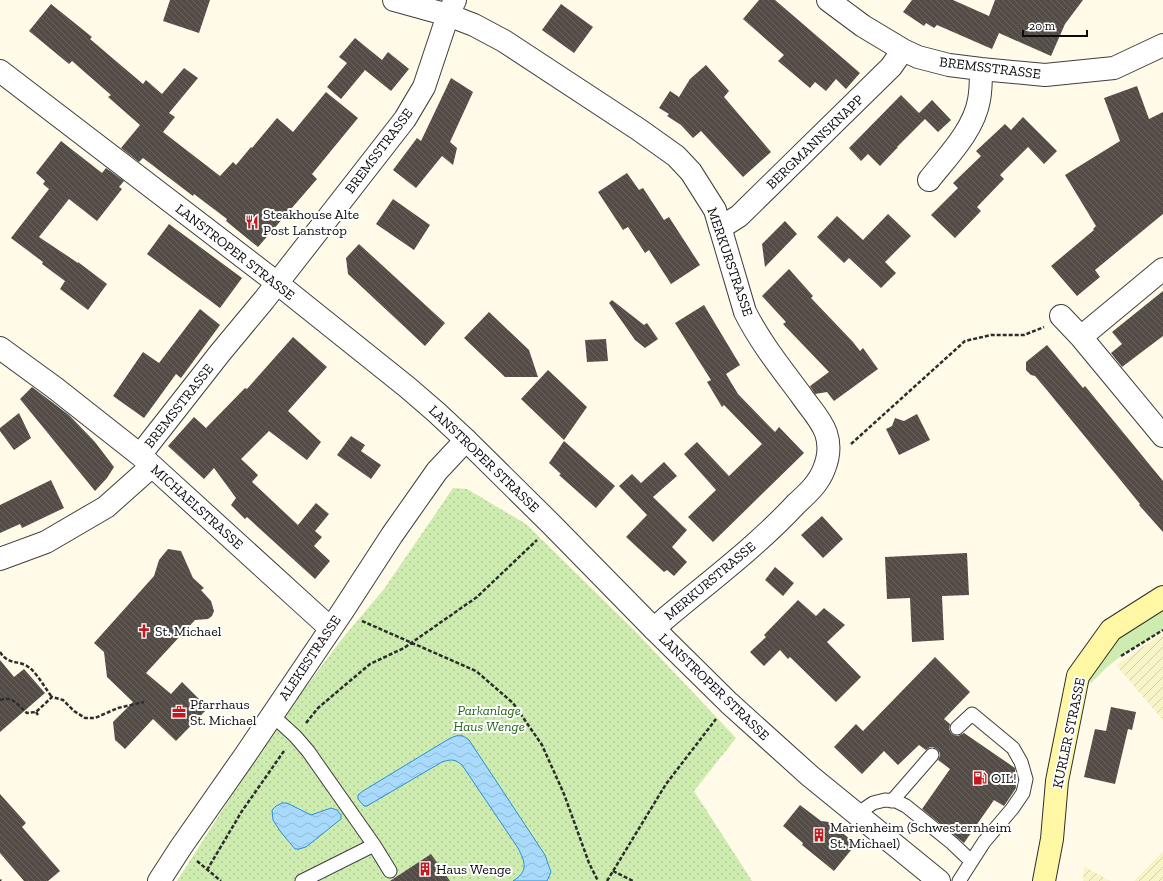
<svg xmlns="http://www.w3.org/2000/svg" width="1163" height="881" font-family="'Zilla Slab',serif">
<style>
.farmland{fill:url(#farmland-furrows)}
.grass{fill:#ceecb0}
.park{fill:url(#park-dots)}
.water{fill:url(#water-waves);stroke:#2a8fd7}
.building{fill:url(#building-back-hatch)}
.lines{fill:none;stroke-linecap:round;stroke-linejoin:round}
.service-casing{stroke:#3e3e3e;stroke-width:15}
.minor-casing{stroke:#3e3e3e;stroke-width:24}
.tertiary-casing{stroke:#3e3e3e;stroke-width:24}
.secondary-casing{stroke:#2d2d2d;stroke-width:24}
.path{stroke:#2d2d2d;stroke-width:2.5;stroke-dasharray:4 2;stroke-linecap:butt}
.service{stroke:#fff;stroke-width:13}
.minor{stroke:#fff;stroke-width:22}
.tertiary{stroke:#fff;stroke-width:22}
.secondary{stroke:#fff7a3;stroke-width:22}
.labels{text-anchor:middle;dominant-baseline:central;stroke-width:4;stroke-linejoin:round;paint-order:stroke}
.street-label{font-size:14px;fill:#0b0b0b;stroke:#fff}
.poi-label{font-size:14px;fill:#0b0b0b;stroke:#fff;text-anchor:start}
.park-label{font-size:14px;font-style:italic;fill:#266617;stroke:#fff}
</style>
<defs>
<pattern id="farmland-furrows" width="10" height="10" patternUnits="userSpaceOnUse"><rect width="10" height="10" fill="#f7f4c7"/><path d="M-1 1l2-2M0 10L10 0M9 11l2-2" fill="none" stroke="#d2d0aa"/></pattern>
<pattern id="park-dots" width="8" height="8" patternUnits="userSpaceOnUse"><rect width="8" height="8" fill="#ceecb0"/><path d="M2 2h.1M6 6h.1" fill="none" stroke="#b0c996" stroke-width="1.8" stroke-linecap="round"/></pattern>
<pattern id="water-waves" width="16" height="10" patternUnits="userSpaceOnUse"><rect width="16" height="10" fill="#a9dafb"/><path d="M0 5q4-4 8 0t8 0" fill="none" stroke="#90bad6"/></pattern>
<pattern id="building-back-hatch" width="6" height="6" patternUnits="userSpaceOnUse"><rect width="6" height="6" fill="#544c46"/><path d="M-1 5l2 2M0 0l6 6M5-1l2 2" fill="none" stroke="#68615c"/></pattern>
</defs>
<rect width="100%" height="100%" fill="#fffbe8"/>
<path class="farmland" d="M1163,633V720L1116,665Z
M1163,851V881H1134Z
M1084,866L1110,881H1083Z"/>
<path class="grass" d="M1163,597V630L1122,655L1106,668L1091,683L1078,676L1111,630Z"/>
<path class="park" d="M453,488L467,489L526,524L635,631L736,738L694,791L752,881H177L277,725L342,639L384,589Z"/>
<path class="water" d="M459,735L463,736L469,740L545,855L551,872L547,881H513C529,871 525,862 518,848L462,765C455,759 451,759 442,762L367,806H364L358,799V795L363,791L447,740L453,737Z
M282,803H287L311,815L331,808L337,810L341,815V819L306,847L299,849H295L280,831L273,820L272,810L276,806Z"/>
<path class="building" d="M170,0H210L199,33L163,21Z
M759,0H775L860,73L846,89L836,79L826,91L815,82L810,88L778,61L784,55L743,19Z
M912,0H953L989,16L995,0H1083L1065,24L1051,56L999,33L992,49L937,25L934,28L926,23L924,26L903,12Z
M51,4L92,37L90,39L143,84L146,80L162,94L184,68L198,78L169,113L175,117L163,132L220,176L233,162L236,165L251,147L252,148L277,118L293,132L326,92L358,118L312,174L317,179L258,247L226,221L227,219L194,194L193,196L143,158L139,162L121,148L140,125L108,97L111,95L72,61L69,64L29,31Z
M561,4L593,27L574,53L542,30Z
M355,38L382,60L388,52L409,69L391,91L365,70L341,99L327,87L347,63L339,57Z
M706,65L729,91L724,97L771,152L743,177L701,131L693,138L681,125L667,116L669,114L659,108L670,91L679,97L690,79Z
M451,78L473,92L450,142L457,148L453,165L442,156L416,188L393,170L417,138L421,141Z
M1137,86L1149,119L1163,112V214L1095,270L1100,277L1077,296L1051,266L1094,230L1093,229L1096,226L1065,175L1120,141L1104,98Z
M901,95L919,113L932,100L951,120L938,132L925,119L897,147H898L880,166L868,154L861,161L849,148Z
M1023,117L1057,151L1044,164L1028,147L1000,175L1004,179L977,207L981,211L955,238L931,215L958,188L953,183L981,156L976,151L1005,124L1011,130Z
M61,141L102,173L106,168L124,181L119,187L122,189L97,221L69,199L39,237L78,263V262L107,284L88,310L60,289L65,281L42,264L43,262L11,238L49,189L43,184L45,181L36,173Z
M627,173L639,190L643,188L664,220L669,217L700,265L671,284L649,250L645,253L628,227L623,230L598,192Z
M393,199L430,225L414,250L376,224Z
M888,214L911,236L885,262L896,273L881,288L849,258L844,263L817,237L837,216L863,240Z
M785,221L797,234L765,267L762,244Z
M169,224L242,278L220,308L147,254Z
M359,244L445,323L425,346L348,274L346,258Z
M789,269L813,296L811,298L853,342L860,351L863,348L878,369L834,401L827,392L815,394L810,386L829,372L783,324L786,322L762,296Z
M1163,291V336L1122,367L1111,353L1122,344L1112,332Z
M612,300L644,325L647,323L658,339L645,348L635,340L609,303Z
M704,305L740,365L726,374L738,394L775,432L779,427L804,453L713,542L688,517L716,490L684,454L697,442L729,476L762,444L724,405L722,407L707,382L711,380L675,323Z
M200,309L220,325L181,378L176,374L144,418L113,396L143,352L159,363Z
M489,312L529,350L538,377H505L464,338Z
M293,337L327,367L288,411L321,442L307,460L269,431L241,459L258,475L252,482L298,525L316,503L329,514L315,531L322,537L314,546L330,561L315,579L247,517L245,519L231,505L236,498L214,468L204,479L168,446L194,417L206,428L245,388L247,389Z
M606,339L608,361L587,362L585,340Z
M1047,345L1083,388L1085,386L1163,481V532L1139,505L1140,504L1046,389L1035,376L1031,375L1026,370V362Z
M548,370L587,407L564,440L521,399Z
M32,387L69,415L95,442L114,467L107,478L95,491L20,399Z
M19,413L31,438L14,450L0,431V428Z
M917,414L930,440L899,455L886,429L892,426L895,418L904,421Z
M351,436L365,445L361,451L381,465L371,479L337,455Z
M564,441L615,486L596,508L559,475L561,474L549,463Z
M664,462L677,476L653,497L687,530L672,547L687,562L674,576L667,570L664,572L626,537L647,515L619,486L632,474L641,483Z
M51,480L64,508L22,528L20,524L0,533V505Z
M822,516L843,539L823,558L801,535Z
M168,549L181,551L193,578L204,588L201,590L211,601L214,611L212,616L208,619L195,620L146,673L171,694L182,682L208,708L176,741L153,719L125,749L115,740L113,722L133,702L107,677L104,652L94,643L154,576L159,560Z
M967,553L969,595L942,596L944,640L912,642L910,598L887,599L885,557Z
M775,567L794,583L783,596L765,580Z
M798,600L816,616L824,608L845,625L827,642L861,677L836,702L790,657L788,659L780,650L764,666L750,652L766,637L764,635Z
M935,657L970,692L944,719L950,724L949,729L951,733L954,735L958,736L964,733L1015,768V772L1016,788L1004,806L994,800L964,843L922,809L950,769L938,760L940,756V753L937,749L933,747H930L926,750L919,745L898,765L884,751L862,774L834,747L856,724L863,731Z
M0,660L14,677L24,669L45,693L0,732Z
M1111,707L1136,712L1132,730L1128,729L1115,784L1084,777L1095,729L1106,731Z
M0,794L26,823L22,827L60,871L48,881H24L0,853Z
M800,805L821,821L829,822L856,844L834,871L802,845L803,843L783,826Z
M431,854L450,881H390Z"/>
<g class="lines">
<g class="service-casing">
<path id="service" d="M272,715L295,736L308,751L374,845L302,881
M957,728L972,714L1013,748L1021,762L1026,779L1023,793L1012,809L984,842L959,881
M892,801L932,755
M857,814L873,803L885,800L896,801L906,806L952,843L971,861
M374,845L390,871"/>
</g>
<g class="minor-casing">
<path id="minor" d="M394,0L448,15L474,25L504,41L638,129L676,156L691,172L715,210L745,312C760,342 781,368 801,395C809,407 821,419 826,433C830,445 829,457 824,469C819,483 807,494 796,504C757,546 710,581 666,618L654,629
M828,0L863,26L903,50L918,57L949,65L981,69L1045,75L1114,68L1163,45
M929,180C947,157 974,130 979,100C981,90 981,79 981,69
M720,228L739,216L891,67L903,50
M1061,316L1081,337L1163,436
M1081,337L1163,269
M0,348L55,388L140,455L330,628
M140,455L220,353L264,300L405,119L424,87L448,15L455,0
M0,559L46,542L106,507L152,466
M159,881L181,847L246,754L342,612L392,535L437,471L466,440"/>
</g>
<g class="tertiary-casing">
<path id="tertiary" d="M0,71L277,283L407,387L436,412L466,440L552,525L654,629L729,703L810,776L939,881"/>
</g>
<g class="secondary-casing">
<path id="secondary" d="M1044,881L1052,839L1057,781L1078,676L1111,630L1163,597"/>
</g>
<path class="path" d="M851,444L965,341L991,335H1024L1044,327
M362,621L476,671L513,703L542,745L564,794L589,863L598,881
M0,652C9,666 18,659 30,668C38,675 45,688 52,697
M1121,656L1163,630
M0,700C12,695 19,706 27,713L36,712L52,697L63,700L74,711L85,718H95L118,708L144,702
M36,712L38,715
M306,723L318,708L370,664L404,648L477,597L537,540
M197,861L221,881
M207,870L242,811L284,751
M613,871L633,881
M0,880L1,881
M607,881L666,784L716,719"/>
<use href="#service" class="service"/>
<use href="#minor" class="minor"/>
<use href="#tertiary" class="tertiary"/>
<use href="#secondary" class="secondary"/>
</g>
<defs>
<g id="restaurant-bare" transform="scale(1.08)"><path d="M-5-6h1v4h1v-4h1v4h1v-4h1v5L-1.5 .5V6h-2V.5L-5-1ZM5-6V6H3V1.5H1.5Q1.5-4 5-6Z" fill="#c4191e" stroke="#fff" stroke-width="2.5" paint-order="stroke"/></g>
<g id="church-bare" transform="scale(1.08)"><path d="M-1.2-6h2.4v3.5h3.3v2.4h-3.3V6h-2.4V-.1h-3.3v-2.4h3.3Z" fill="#c4191e" stroke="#fff" stroke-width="2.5" paint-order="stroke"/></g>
<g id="office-bare" transform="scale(1.08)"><path d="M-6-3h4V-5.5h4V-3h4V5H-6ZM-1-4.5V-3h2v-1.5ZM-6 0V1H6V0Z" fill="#c4191e" stroke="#fff" stroke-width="2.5" paint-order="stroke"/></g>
<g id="fuel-bare" transform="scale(1.08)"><path d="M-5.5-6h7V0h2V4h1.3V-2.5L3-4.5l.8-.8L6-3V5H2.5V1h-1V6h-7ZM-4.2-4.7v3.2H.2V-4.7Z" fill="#c4191e" stroke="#fff" stroke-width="2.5" paint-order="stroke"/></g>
<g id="building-bare" transform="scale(1.08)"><path d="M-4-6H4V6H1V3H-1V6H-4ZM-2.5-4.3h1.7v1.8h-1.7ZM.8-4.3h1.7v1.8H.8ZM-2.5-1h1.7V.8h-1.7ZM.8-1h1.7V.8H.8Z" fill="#c4191e" stroke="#fff" stroke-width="2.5" paint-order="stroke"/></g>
</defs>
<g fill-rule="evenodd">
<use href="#restaurant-bare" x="252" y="222"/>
<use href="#church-bare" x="144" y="631"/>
<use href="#office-bare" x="179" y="712"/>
<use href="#fuel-bare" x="980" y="778"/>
<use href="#building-bare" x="819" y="835"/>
<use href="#building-bare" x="425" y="869"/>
</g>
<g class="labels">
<g class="street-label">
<text transform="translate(990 68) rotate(7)">BREMSSTRASSE</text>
<text transform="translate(815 142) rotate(-44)">BERGMANNSKNAPP</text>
<text transform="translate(379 151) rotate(-53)">BREMSSTRASSE</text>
<text transform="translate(235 252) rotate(38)">LANSTROPER STRASSE</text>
<text transform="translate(730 262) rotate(71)">MERKURSTRASSE</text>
<text transform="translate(179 406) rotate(-52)">BREMSSTRASSE</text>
<text transform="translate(484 459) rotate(44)">LANSTROPER STRASSE</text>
<text transform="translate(197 507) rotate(42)">MICHAELSTRASSE</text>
<text transform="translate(710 581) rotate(-40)">MERKURSTRASSE</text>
<text transform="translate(310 658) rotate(-56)">ALEKESTRASSE</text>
<text transform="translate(714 687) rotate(44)">LANSTROPER STRASSE</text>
<text transform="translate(1069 733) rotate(-78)">KURLER STRASSE</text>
</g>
<g class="poi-label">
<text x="263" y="214">Steakhouse Alte<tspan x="263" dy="16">Post Lanstrop</tspan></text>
<text x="155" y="631">St. Michael</text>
<text x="190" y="704">Pfarrhaus<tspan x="190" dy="16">St. Michael</tspan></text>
<text x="991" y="778">OIL!</text>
<text x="830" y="827">Marienheim (Schwesternheim<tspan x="830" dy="16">St. Michael)</tspan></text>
<text x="436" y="869">Haus Wenge</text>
</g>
<g class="park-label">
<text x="489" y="710">Parkanlage<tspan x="489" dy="16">Haus Wenge</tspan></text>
</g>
</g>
<path d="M1023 30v6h64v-6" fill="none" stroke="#0b0b0b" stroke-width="2"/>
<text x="1029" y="30" font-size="12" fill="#0b0b0b" stroke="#ffffff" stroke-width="3" paint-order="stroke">20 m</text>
</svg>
